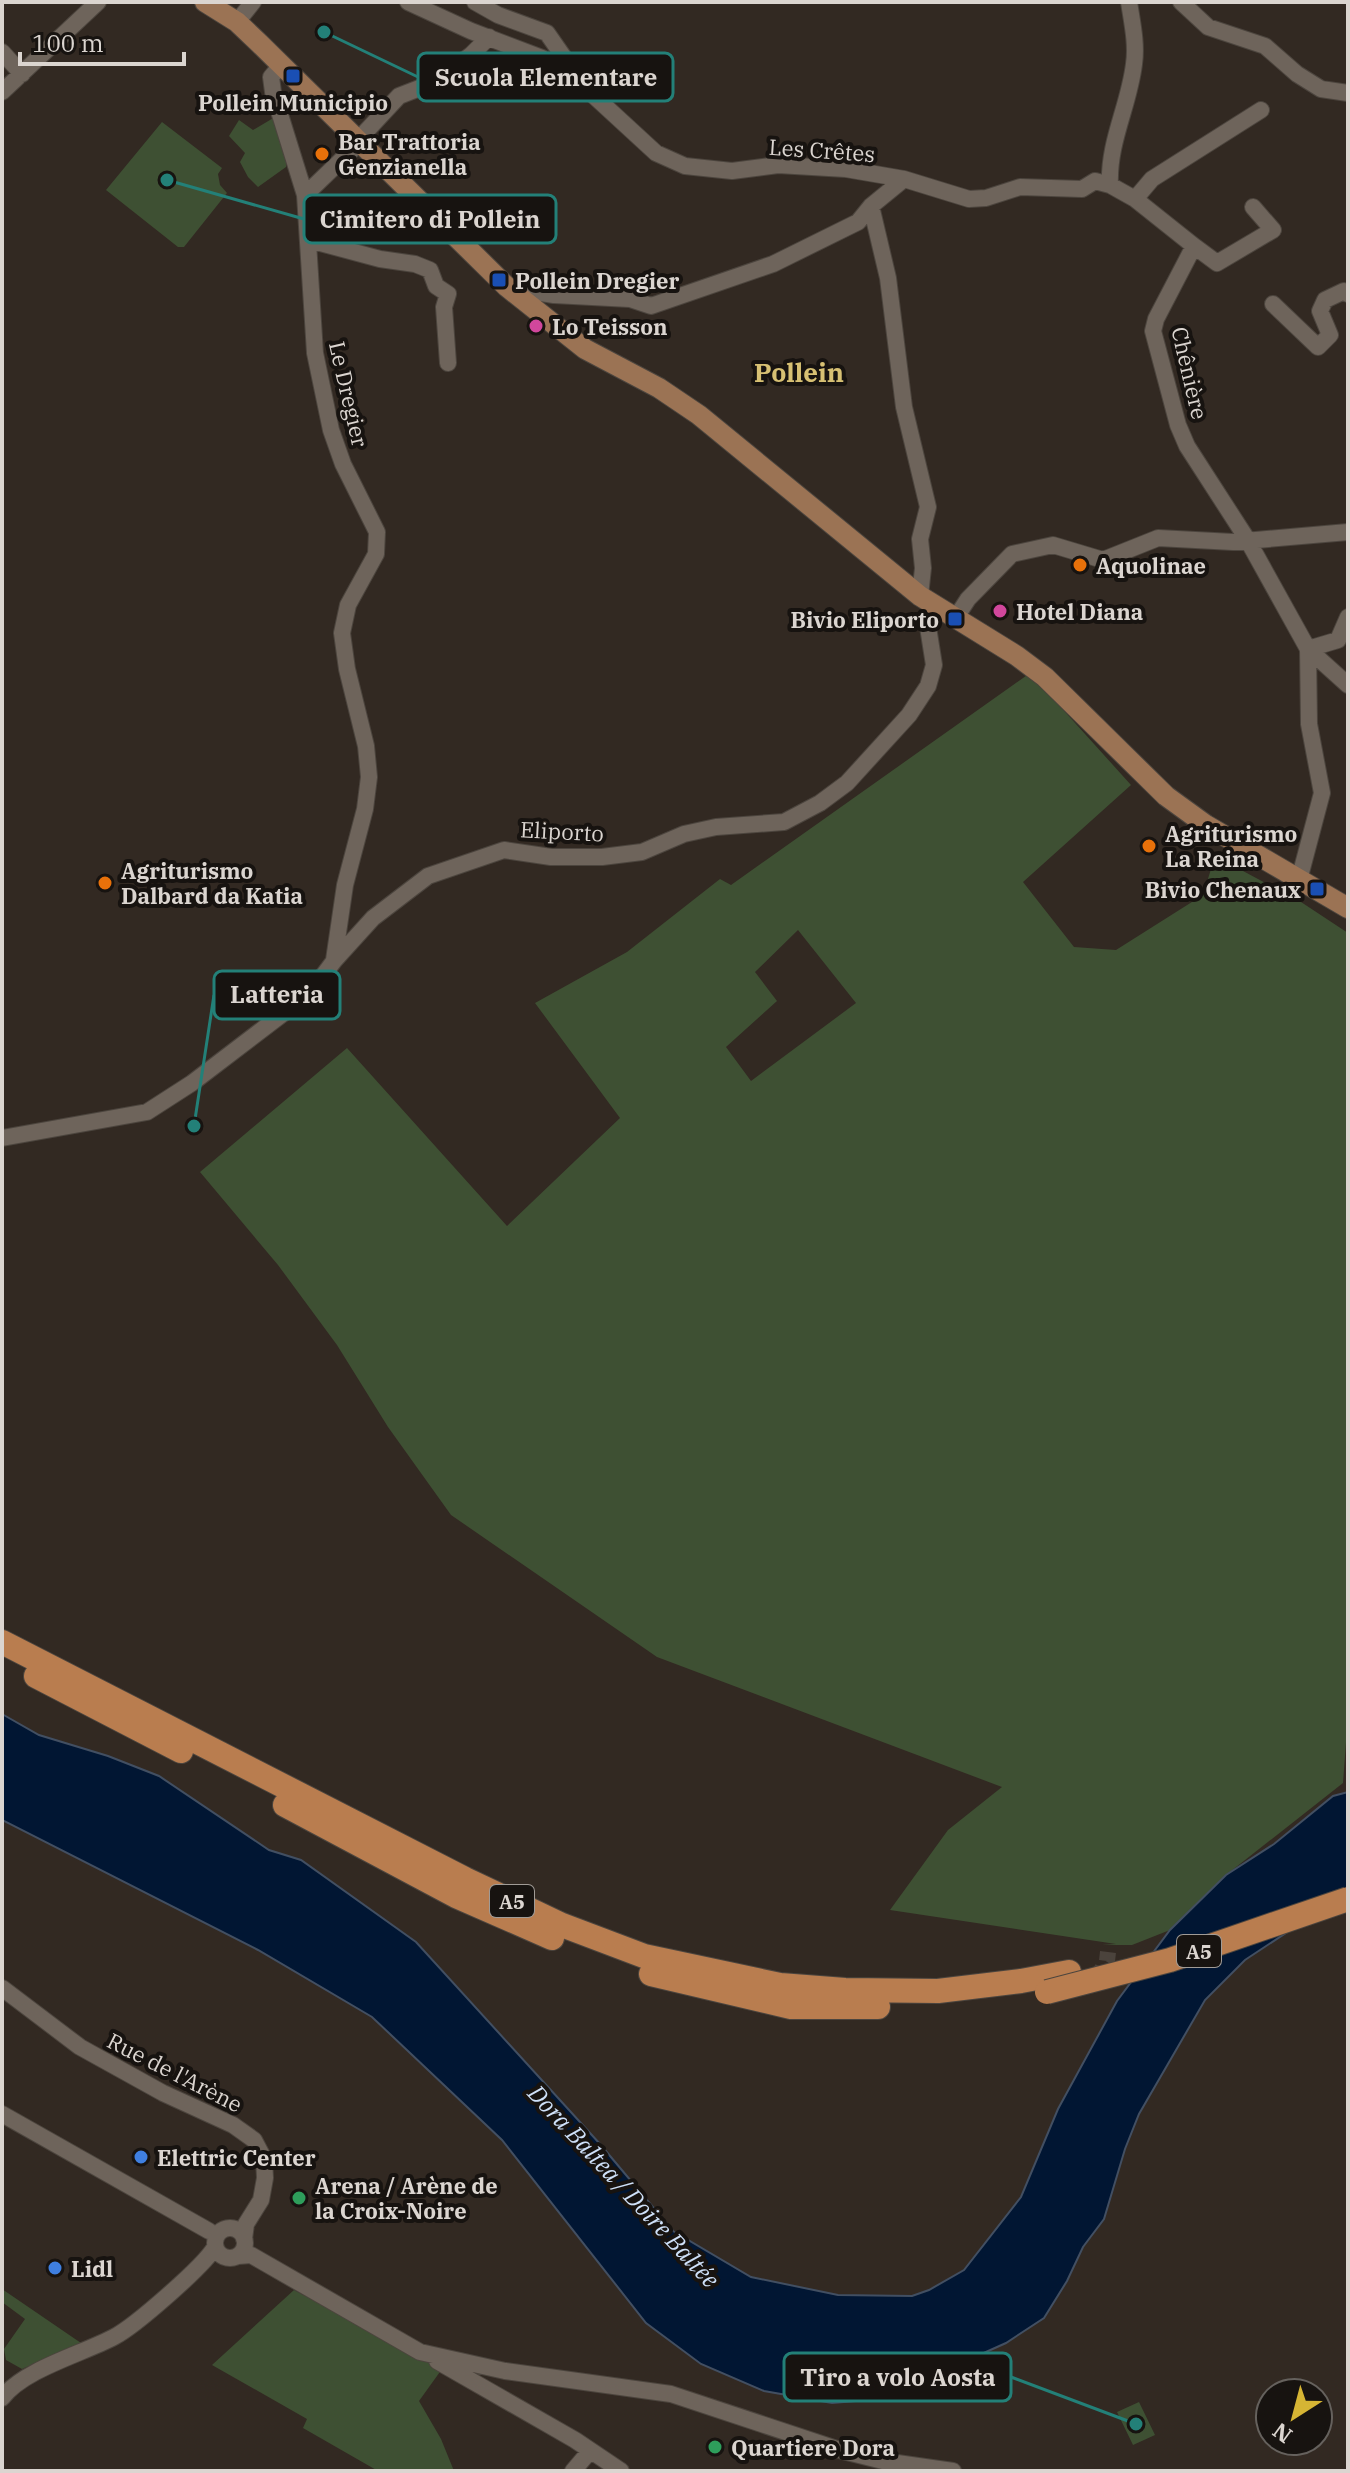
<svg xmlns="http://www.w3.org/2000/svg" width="1350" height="2473" font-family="'IBM Plex Serif',serif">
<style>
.green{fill:#3e5033;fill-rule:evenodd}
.water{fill:#011633;stroke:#424f62;stroke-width:2}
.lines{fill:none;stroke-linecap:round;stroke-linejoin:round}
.minor-tunnel{stroke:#4b433c;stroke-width:16;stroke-dasharray:16 8;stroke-linecap:butt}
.minor-casing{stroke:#4c453e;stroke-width:18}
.major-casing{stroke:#4c453e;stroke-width:22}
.highway-casing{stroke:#4c453e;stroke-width:26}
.minor{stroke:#6e645b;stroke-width:16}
.major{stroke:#9b7354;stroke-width:20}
.highway{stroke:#b97d4f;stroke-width:24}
.highway-bridge-casing{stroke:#4c453e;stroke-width:26;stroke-linecap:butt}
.highway-bridge{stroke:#b97d4f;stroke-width:24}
.transit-dot{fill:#1a4fb4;stroke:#171310;stroke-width:3}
.food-dot{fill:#e8710a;stroke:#171310;stroke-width:3}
.hotel-dot{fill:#d1479c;stroke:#171310;stroke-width:3}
.shop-dot{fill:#3f7fe0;stroke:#171310;stroke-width:3}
.leisure-dot{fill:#2e9e5b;stroke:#171310;stroke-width:3}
.labels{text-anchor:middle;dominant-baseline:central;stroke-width:8;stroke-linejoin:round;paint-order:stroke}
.shield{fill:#171310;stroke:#a09b96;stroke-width:2}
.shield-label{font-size:20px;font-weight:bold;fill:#dbd5d0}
.poi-label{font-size:22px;font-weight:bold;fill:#dbd5d0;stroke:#171310;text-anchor:start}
.street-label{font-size:22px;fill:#dbd5d0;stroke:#171310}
.water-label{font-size:24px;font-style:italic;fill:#cfe1f9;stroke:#171310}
.quarter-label{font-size:26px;font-weight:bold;fill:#d7c073;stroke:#171310}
.leader{fill:none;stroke:#238078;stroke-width:3}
.callout-dot{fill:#238078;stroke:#171310;stroke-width:3}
.callout{fill:#171310;stroke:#238078;stroke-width:3}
.callout-label{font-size:24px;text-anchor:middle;font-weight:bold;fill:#dbd5d0}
</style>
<rect width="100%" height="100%" fill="#322922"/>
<path class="green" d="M275,117L286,154V167L258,187L248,177L240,162L245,153L229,136L239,120L253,130Z
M162,122L222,168L218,174L220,185L227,193L184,247H178L106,190Z
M1030,673L1131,785L1023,882L1074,947L1116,950L1203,895L1215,856L1301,902L1348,933V1715L1343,1783L1226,1875L1170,1930L1132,1945H1102L1116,1944L890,1910L948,1830L1002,1787L657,1657L451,1515L388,1427L337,1345L278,1265L200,1172L347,1048L507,1226L620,1118L535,1003L627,952L720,879L731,885ZM798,930L856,1003L751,1081L726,1047L777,1001L755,972Z
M2,2289L81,2343L22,2369L6,2360L4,2349L25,2319L2,2302Z
M294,2290L442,2369L419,2401L441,2439L454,2471H378L303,2428L307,2419L212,2365Z
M1139,2402L1155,2435L1133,2445L1117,2412Z"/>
<path class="water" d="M2,1714L39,1735L108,1756L159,1776L269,1850L301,1860L416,1942L600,2144L673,2231L751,2277L838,2295L912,2296L929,2290L964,2270L1021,2197L1058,2109L1117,2001L1170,1930L1226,1875L1274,1844L1333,1796L1348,1792V1892L1245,1960L1205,2000L1139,2114L1125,2149L1104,2219L1083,2247L1067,2281L1044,2318L1006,2343L977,2356V2375L943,2380L928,2395L832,2403L764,2391L701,2364L646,2323L502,2140L372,2017L258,1950L2,1820Z"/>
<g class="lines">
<path class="minor-tunnel" d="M1094,1982L1107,1961L1108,1952"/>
<g class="minor-casing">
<path id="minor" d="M408,2L471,31L542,58L568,72L656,153L685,166L732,171L778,165L846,169L904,179L969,199L986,198L1020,187L1082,189L1095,181L1110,185
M475,2L498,15L547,33L563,56L559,68
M1129,2C1132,22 1137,44 1134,64C1129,106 1108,142 1110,185L1135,199
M1181,2L1208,27L1265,46L1297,74L1321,89L1348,93
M237,22L253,2
M2,52L22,74
M277,60V70L271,77L273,92L305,195L315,353L331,430L343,464L377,532L376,554L348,605L342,633L347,669L366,746L369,777L365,809L345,885L334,960
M2,92L98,2
M1261,110L1152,179L1135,199L1194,246L1156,319L1153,331L1178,425L1187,446L1247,539L1308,649L1309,724L1322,793L1299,880
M358,140L399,96L435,82L471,55L489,37
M305,195L360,142
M871,206L888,278L904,407L928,507L920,539L923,568L920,596
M309,240L380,259L415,264L430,270L436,286L448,294L444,307L448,363
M1194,246L1217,263L1273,230L1253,207
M509,288L554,295L630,299L651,306L773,264L858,222L871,206L904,179
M1273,304L1318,347L1330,335L1320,311L1325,300L1344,291L1348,294
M1348,617L1338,640L1308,649L1348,685
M955,619L968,599L1012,554L1053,545L1103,560L1158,538L1233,542L1348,532
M2,1138L147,1112L192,1083L310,993L334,961L373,918L428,876L504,850L551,857H602L642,852L684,834L716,827L784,822L820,803L847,783L909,715L928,686L934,665L928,627L936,607
M2,1988L80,2047L163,2093L233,2125L254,2140L264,2159L265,2178L261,2200L246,2224L244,2239
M2,2114L209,2231
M215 2243a15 15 0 1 1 30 0a15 15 0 1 1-30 0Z
M238,2256L251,2255L420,2352L505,2371L671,2394L843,2451L883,2461L953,2471
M437,2361L575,2440L621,2471
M2,2398C24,2369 82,2354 114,2337C135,2326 204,2266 215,2247
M573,2471L590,2451"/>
</g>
<g class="major-casing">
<path id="major" d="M205,2L237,22L259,43L507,287L585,349L659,388L699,415L920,596L1017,656L1045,677L1166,796L1206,825L1348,908"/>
</g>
<g class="highway-casing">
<path id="highway" d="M2,1642L465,1879L562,1925L644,1956L780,1985L845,1990L938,1991L1021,1981L1069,1972
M36,1676L181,1751
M285,1805L456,1896L552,1938
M651,1974L791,2007H878"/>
</g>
<use href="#minor" class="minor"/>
<use href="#major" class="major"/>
<use href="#highway" class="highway"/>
<g class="highway-bridge-casing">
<path id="highway-bridge" d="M1047,1992L1170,1960L1348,1899"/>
</g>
<use href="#highway-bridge" class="highway-bridge"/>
</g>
<g class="transit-dot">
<rect x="285" y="68" width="16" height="16" rx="4"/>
<rect x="491" y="272" width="16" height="16" rx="4"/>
<rect x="947" y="611" width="16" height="16" rx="4"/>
<rect x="1309" y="881" width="16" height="16" rx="4"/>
</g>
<g class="food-dot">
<circle cx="322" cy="154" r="8"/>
<circle cx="1080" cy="565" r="8"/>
<circle cx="1149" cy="846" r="8"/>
<circle cx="105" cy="883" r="8"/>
</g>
<g class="hotel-dot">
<circle cx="536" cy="326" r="8"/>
<circle cx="1000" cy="611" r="8"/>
</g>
<g class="shop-dot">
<circle cx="141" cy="2157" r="8"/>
<circle cx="55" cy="2268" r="8"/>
</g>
<g class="leisure-dot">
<circle cx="299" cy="2198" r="8"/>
<circle cx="715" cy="2447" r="8"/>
</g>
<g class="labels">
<g class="shield">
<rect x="490" y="1885" width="44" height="32" rx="6"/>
<rect x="1177" y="1935" width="44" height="32" rx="6"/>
</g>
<g class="shield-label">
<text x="512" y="1901">A5</text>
<text x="1199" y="1951">A5</text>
</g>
<g class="poi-label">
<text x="293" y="102" text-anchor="middle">Pollein Municipio</text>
<text x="338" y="141">Bar Trattoria<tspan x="338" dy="25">Genzianella</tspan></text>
<text x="515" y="280">Pollein Dregier</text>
<text x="552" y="326">Lo Teisson</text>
<text x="1096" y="565">Aquolinae</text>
<text x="1016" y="611">Hotel Diana</text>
<text x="939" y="619" text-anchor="end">Bivio Eliporto</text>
<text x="1165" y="833">Agriturismo<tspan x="1165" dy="25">La Reina</tspan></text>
<text x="121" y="870">Agriturismo<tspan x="121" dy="25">Dalbard da Katia</tspan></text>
<text x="1301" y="889" text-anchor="end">Bivio Chenaux</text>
<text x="157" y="2157">Elettric Center</text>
<text x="315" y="2185">Arena / Arène de<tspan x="315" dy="25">la Croix-Noire</tspan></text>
<text x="71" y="2268">Lidl</text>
<text x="731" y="2447">Quartiere Dora</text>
</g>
<g class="street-label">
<text transform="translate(822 150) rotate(4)">Les Crêtes</text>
<text transform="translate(1190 373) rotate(77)">Chênière</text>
<text transform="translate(349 394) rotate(77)">Le Dregier</text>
<text transform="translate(562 831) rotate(3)">Eliporto</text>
<text transform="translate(175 2072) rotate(27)">Rue de l'Arène</text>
</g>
<g class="water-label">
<text transform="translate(624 2186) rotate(47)">Dora Baltea / Doire Baltée</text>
</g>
<g class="quarter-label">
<text x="799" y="372">Pollein</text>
</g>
</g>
<path class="leader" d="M324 32L418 77M167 180L304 219M194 1126L214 995M1136 2424L1011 2377"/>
<g class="callout-dot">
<circle cx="324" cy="32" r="8"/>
<circle cx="167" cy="180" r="8"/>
<circle cx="194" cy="1126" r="8"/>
<circle cx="1136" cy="2424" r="8"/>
</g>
<g class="callout">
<rect x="418" y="53" width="255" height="48" rx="8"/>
<rect x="304" y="195" width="252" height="48" rx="8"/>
<rect x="214" y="971" width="126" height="48" rx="8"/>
<rect x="784" y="2353" width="227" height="48" rx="8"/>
</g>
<g class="callout-label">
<text x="546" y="86">Scuola Elementare</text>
<text x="430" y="228">Cimitero di Pollein</text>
<text x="277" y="1003">Latteria</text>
<text x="898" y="2386">Tiro a volo Aosta</text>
</g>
<rect width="1350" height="2473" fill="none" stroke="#dbd5d0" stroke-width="8"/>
<g transform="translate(1294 2417) rotate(216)"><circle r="38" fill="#171310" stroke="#65615d" stroke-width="2"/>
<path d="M0-6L14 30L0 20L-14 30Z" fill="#d6b534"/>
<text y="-12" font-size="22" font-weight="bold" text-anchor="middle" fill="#dbd5d0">N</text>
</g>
<path d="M20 52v12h164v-12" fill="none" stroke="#dbd5d0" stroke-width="4"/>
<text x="32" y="52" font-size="24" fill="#dbd5d0" stroke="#171310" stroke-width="6" paint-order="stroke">100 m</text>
</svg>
